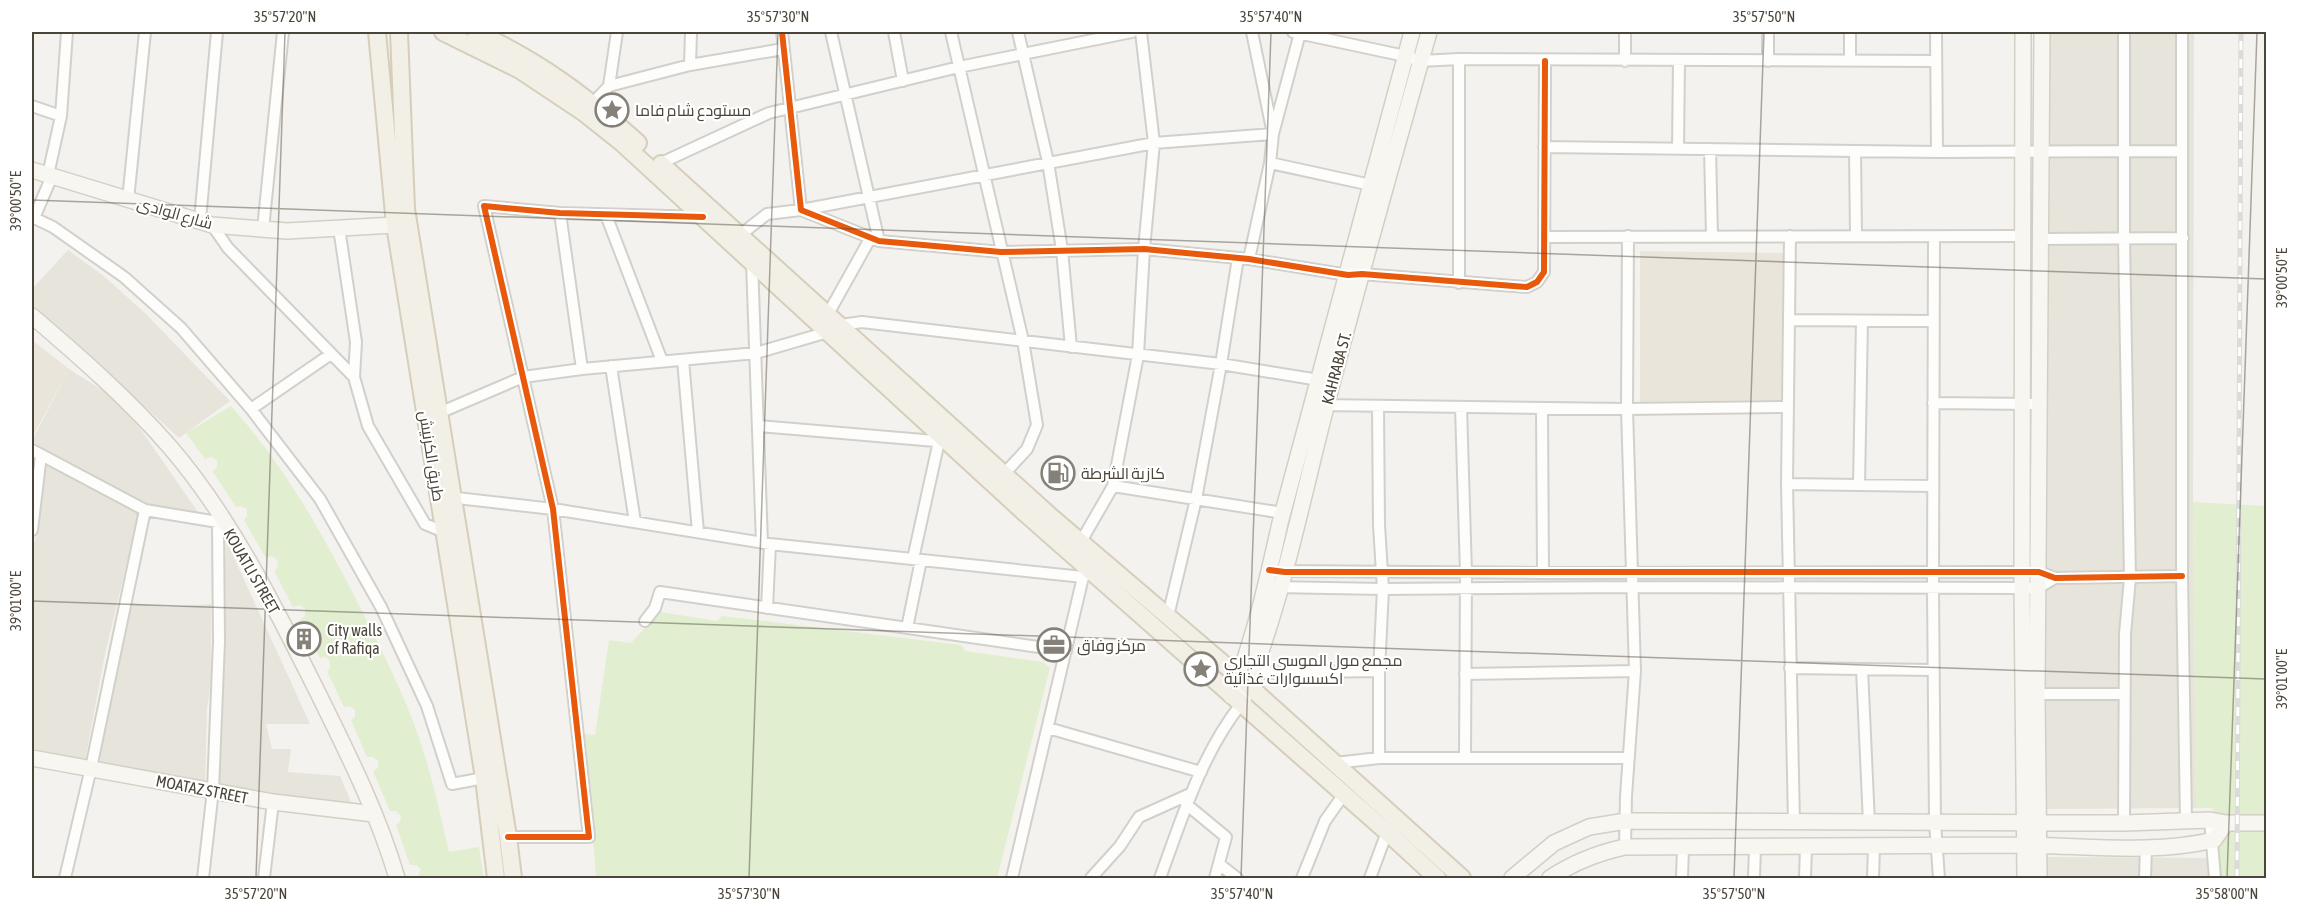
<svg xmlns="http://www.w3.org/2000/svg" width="2298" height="910" font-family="'Asap Condensed',Cairo,sans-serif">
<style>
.residential{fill:#e7e4dc}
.education{fill:#eae5da}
.green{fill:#e1eecf}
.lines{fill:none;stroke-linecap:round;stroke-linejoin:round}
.street-casing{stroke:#d2d0cb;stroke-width:14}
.secondary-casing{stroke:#d3cfc5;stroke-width:18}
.primary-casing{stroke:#d6cebb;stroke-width:20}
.street{stroke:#fdfdfc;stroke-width:10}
.secondary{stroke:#f7f6f1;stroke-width:15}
.primary{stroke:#f2efe6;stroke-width:16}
.rail-casing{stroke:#dbdbda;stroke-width:5}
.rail{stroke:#fff;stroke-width:3;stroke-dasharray:9;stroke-linecap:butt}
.cycleway-casing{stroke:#fff;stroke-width:10}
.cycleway{stroke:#e8590c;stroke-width:6}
.ticks{fill:none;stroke:#4b4439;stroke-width:1.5;stroke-opacity:0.45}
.labels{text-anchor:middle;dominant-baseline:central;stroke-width:4.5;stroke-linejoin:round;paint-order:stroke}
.poi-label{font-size:16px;fill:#4b4439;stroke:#fff;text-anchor:start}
.street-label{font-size:16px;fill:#4b4439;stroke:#fff}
.neatline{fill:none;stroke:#4b4439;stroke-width:2}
.ticks-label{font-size:15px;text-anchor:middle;fill:#4b4439}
</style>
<rect width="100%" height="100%" fill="#f4f2ee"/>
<path class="residential" d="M2047,32H2194L2193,502L2196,808L2046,809Z
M68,250L105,277L146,314L230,401L179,438L92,358L32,305V289Z
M69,369L110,395L139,427L200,515L145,506L68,465L32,441Z
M45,465L139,513L105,654L85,761L32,751V553L39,522Z
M226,540L310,724H266L272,749H291L288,772L340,776L352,804L275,797L217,786Z
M132,603L168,607L211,604V682L207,709L205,785L96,765Z
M2047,857L2213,858V878H2047Z"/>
<path class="education" d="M1640,251L1785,253L1784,400L1640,402Z
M32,340L69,369L32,438Z"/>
<path class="green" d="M231,406C288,469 329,545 367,621C388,663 409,705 423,750C434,784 441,818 449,852L479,847L484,878H417L421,870L417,865H410L396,825L400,822L401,816L396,811H390L373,771L378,768V761L373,757H367L351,720L355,717V710L350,706L344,707L327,671L330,668V661L325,657L320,658L300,620L305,616V609L300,605L293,607L274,571L278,567L277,560L272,556L266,558L244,520L247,516V509L241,506L236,507L213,472L217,467V460L211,457L205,459L186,433Z
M2193,502L2266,506V878H2213V808H2196Z
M660,612L717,621L722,616L961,645L965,651L1043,662L1050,668L997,878H596L585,734L595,735L609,640L631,643Z"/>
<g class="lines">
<g class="street-casing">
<path id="street" d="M782,32L801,210L879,241L1001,252L1144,249L1249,259L1348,275L1362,274L1527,287L1537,282L1544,272L1545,61
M831,32L879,241
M894,32L903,81
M951,32L1023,341L1037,425L1027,449L1004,474
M1018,32L1048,162L1062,250L1071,347
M1293,32L1405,56L1420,61L1459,59L1936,61
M1625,32V61
M1768,32V61
M1936,32L1937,152
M2182,32V576L2186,821
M1850,61V32
M690,65L691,32
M609,86L617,32
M593,103L609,86L690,65L783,49
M32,106L61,116L48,175
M61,116L67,32
M1544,147L1937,152L2182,151
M1678,149L1679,61
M1710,149L1712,236
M1855,151L1856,236
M661,163L769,113L959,67L1132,32
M1270,163L1371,185
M128,200L145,32
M560,213L582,369
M606,215L662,361
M32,217L53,227L124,277L181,328L251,409L320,499L381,607L427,706L452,784L484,778
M34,218L52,176
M200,220L217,32
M212,225L228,248L354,377L368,426L425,524L444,532
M339,228L356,342L354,377
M263,229L283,32
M740,235L767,214L801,210L1154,143L1273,134L1300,33
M1790,236L1787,484L1794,823
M1544,237L2022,236
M1934,237L1933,589L1935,823L1939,878
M2040,239L2183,238
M1249,259L1270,163L1273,134L1252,32
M752,262L762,543
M1459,283V59
M828,314L871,237
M1789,320L1933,321
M841,325L862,322L1221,364L1319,380
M683,360L698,532
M611,366L635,522
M1933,403L2039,404
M1320,405L1627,409L1788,407
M1378,406L1379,525L1383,589L1379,671V758
M1461,407L1466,573L1465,758
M1542,408L1543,573
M251,409L331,354
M439,413L523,377L582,369L756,353L828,332
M758,426L947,442
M32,450L145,510L224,523
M1787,484L1932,486
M1859,485L1862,321
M1113,486L1283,513
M448,497L553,509L770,544L1083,577L1095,572
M32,530L41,455
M1079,545L1113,486L1138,355L1144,249L1154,143L1141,32
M913,559L939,441
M1278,571L1543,573L2039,572L2055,578L2182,576
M1274,587L1383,589L1632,587L2022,588H2038L2055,578
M767,608L770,544
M1168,616L1196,499L1221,364L1238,258
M645,621L655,608L660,592L1066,651
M907,628L921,560
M1790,668L1933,670
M1862,669L1869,823
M1254,673L1379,671
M1465,674L1635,671
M2037,694H2124
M1048,728L1201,772
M1335,763L1379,758H1629
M1186,804L1226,837L1215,878
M2210,820L2215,878
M2124,823L2125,634L2130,578L2124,238V32
M508,837H589L553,509L484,206L560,213L703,217
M1625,847L1626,796L1635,671L1627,409L1628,236
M1219,864L1237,878
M65,878L91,768L145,510
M203,878L213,790L219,642L218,523
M264,878L273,802
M1012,878L1083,577
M1091,878L1120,846L1139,817L1190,794
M1160,878C1182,818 1201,755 1241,704
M1302,878L1325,821L1344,794
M1370,878L1387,832
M1682,878L1683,847
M1754,878L1755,846
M1805,878L1806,846
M1873,878L1874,846
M2145,878L2146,848"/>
</g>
<g class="secondary-casing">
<path id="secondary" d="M2023,32L2022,588L2025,878
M32,170L212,225L287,231L395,225
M32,316C80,357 128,399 170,447C231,518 275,607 317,691C347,752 378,813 397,878
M1231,696C1254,641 1267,581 1280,523L1412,32
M1241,704C1281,609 1300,507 1326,407C1358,282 1394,157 1429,32
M32,758L273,802L374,814
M1512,878L1554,843L1589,827L1626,821L2124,823L2210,820L2226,823H2266
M1550,878C1574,862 1597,853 1625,847C1756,846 1887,846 2018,845C2083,845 2150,855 2214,840L2226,823
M2039,878L2037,694L2042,32"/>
</g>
<g class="primary-casing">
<path id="primary" d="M377,32L395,225L484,778L496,878
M399,32L406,209L508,837L513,878
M443,32L520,70L583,112L622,143L1026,514L1387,832L1437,878
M476,32C540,62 585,95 638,143
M661,164L1049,515L1239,677L1462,878"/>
</g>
<use href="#street" class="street"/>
<use href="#secondary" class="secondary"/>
<use href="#primary" class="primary"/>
<g class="rail-casing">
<path id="rail" d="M2237,878L2241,32"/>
</g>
<use href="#rail" class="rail"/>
<g class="cycleway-casing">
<path id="cycleway" d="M782,32L801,210L879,241L1001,252L1144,249L1249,259L1348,275L1362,274L1527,287L1537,282L1544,272L1545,61
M1269,570L1285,572H2039L2055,578L2182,576
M508,837H589L553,509L484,206L560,213L703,217"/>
</g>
<use href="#cycleway" class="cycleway"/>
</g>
<path class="ticks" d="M32,200L2266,279M32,601L2266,679M256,878L285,32M749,878L778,32M1241,878L1271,32M1734,878L1764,32M2227,878L2257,32"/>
<defs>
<g id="sight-ring" transform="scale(1.725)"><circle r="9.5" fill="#fff" stroke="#868178" stroke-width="1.5"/><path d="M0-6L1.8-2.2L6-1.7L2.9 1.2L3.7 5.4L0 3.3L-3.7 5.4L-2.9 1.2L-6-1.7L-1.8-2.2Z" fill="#868178"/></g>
<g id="fuel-ring" transform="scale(1.725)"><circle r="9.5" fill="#fff" stroke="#868178" stroke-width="1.5"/><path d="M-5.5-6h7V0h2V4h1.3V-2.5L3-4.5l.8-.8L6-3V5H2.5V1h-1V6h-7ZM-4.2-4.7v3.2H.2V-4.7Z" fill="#868178"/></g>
<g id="building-ring" transform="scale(1.725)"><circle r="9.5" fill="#fff" stroke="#868178" stroke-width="1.5"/><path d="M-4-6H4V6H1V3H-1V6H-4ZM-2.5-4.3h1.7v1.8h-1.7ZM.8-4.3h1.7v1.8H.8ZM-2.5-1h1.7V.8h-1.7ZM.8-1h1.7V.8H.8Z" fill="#868178"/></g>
<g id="office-ring" transform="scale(1.725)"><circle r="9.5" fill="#fff" stroke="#868178" stroke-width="1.5"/><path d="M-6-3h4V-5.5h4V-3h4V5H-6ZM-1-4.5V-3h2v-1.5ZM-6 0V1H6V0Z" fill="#868178"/></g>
</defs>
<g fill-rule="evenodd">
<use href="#sight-ring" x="612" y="110"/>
<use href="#fuel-ring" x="1058" y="473"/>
<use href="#building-ring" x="304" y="639"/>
<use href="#office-ring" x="1054" y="645"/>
<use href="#sight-ring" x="1201" y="669"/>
</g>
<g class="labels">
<g class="poi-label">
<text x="635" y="110">مستودع شام فاما</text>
<text x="1081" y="473">كازية الشرطة</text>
<text x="327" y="630">City walls<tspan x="327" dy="18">of Rafiqa</tspan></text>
<text x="1077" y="645">مركز وفاق</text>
<text x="1224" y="660">مجمع مول الموسى التجاري<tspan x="1224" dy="18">اكسسوارات غذائية</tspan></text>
</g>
<g class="street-label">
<text transform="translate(175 213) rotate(16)">شارع الوادى</text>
<text transform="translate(1336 368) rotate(-75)">KAHRABA ST.</text>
<text transform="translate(432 456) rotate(81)">طريق الكرنيش</text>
<text transform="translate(252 571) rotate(60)">KOUATLI STREET</text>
<text transform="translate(202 789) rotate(11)">MOATAZ STREET</text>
</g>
</g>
<rect width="2298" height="910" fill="none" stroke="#ffffff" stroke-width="66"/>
<rect x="33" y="33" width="2232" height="844" class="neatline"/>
<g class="ticks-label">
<text x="285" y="22">35°57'20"N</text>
<text x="778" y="22">35°57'30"N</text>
<text x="1271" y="22">35°57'40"N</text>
<text x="1764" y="22">35°57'50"N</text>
<text transform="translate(16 201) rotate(-90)" y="5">39°00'50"E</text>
<text transform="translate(2282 278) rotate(-90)" y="5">39°00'50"E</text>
<text transform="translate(16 601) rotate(-90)" y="5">39°01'00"E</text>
<text transform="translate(2282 679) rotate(-90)" y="5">39°01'00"E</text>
<text x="256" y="899">35°57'20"N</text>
<text x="749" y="899">35°57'30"N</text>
<text x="1242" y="899">35°57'40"N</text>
<text x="1734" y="899">35°57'50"N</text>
<text x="2227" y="899">35°58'00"N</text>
</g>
</svg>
